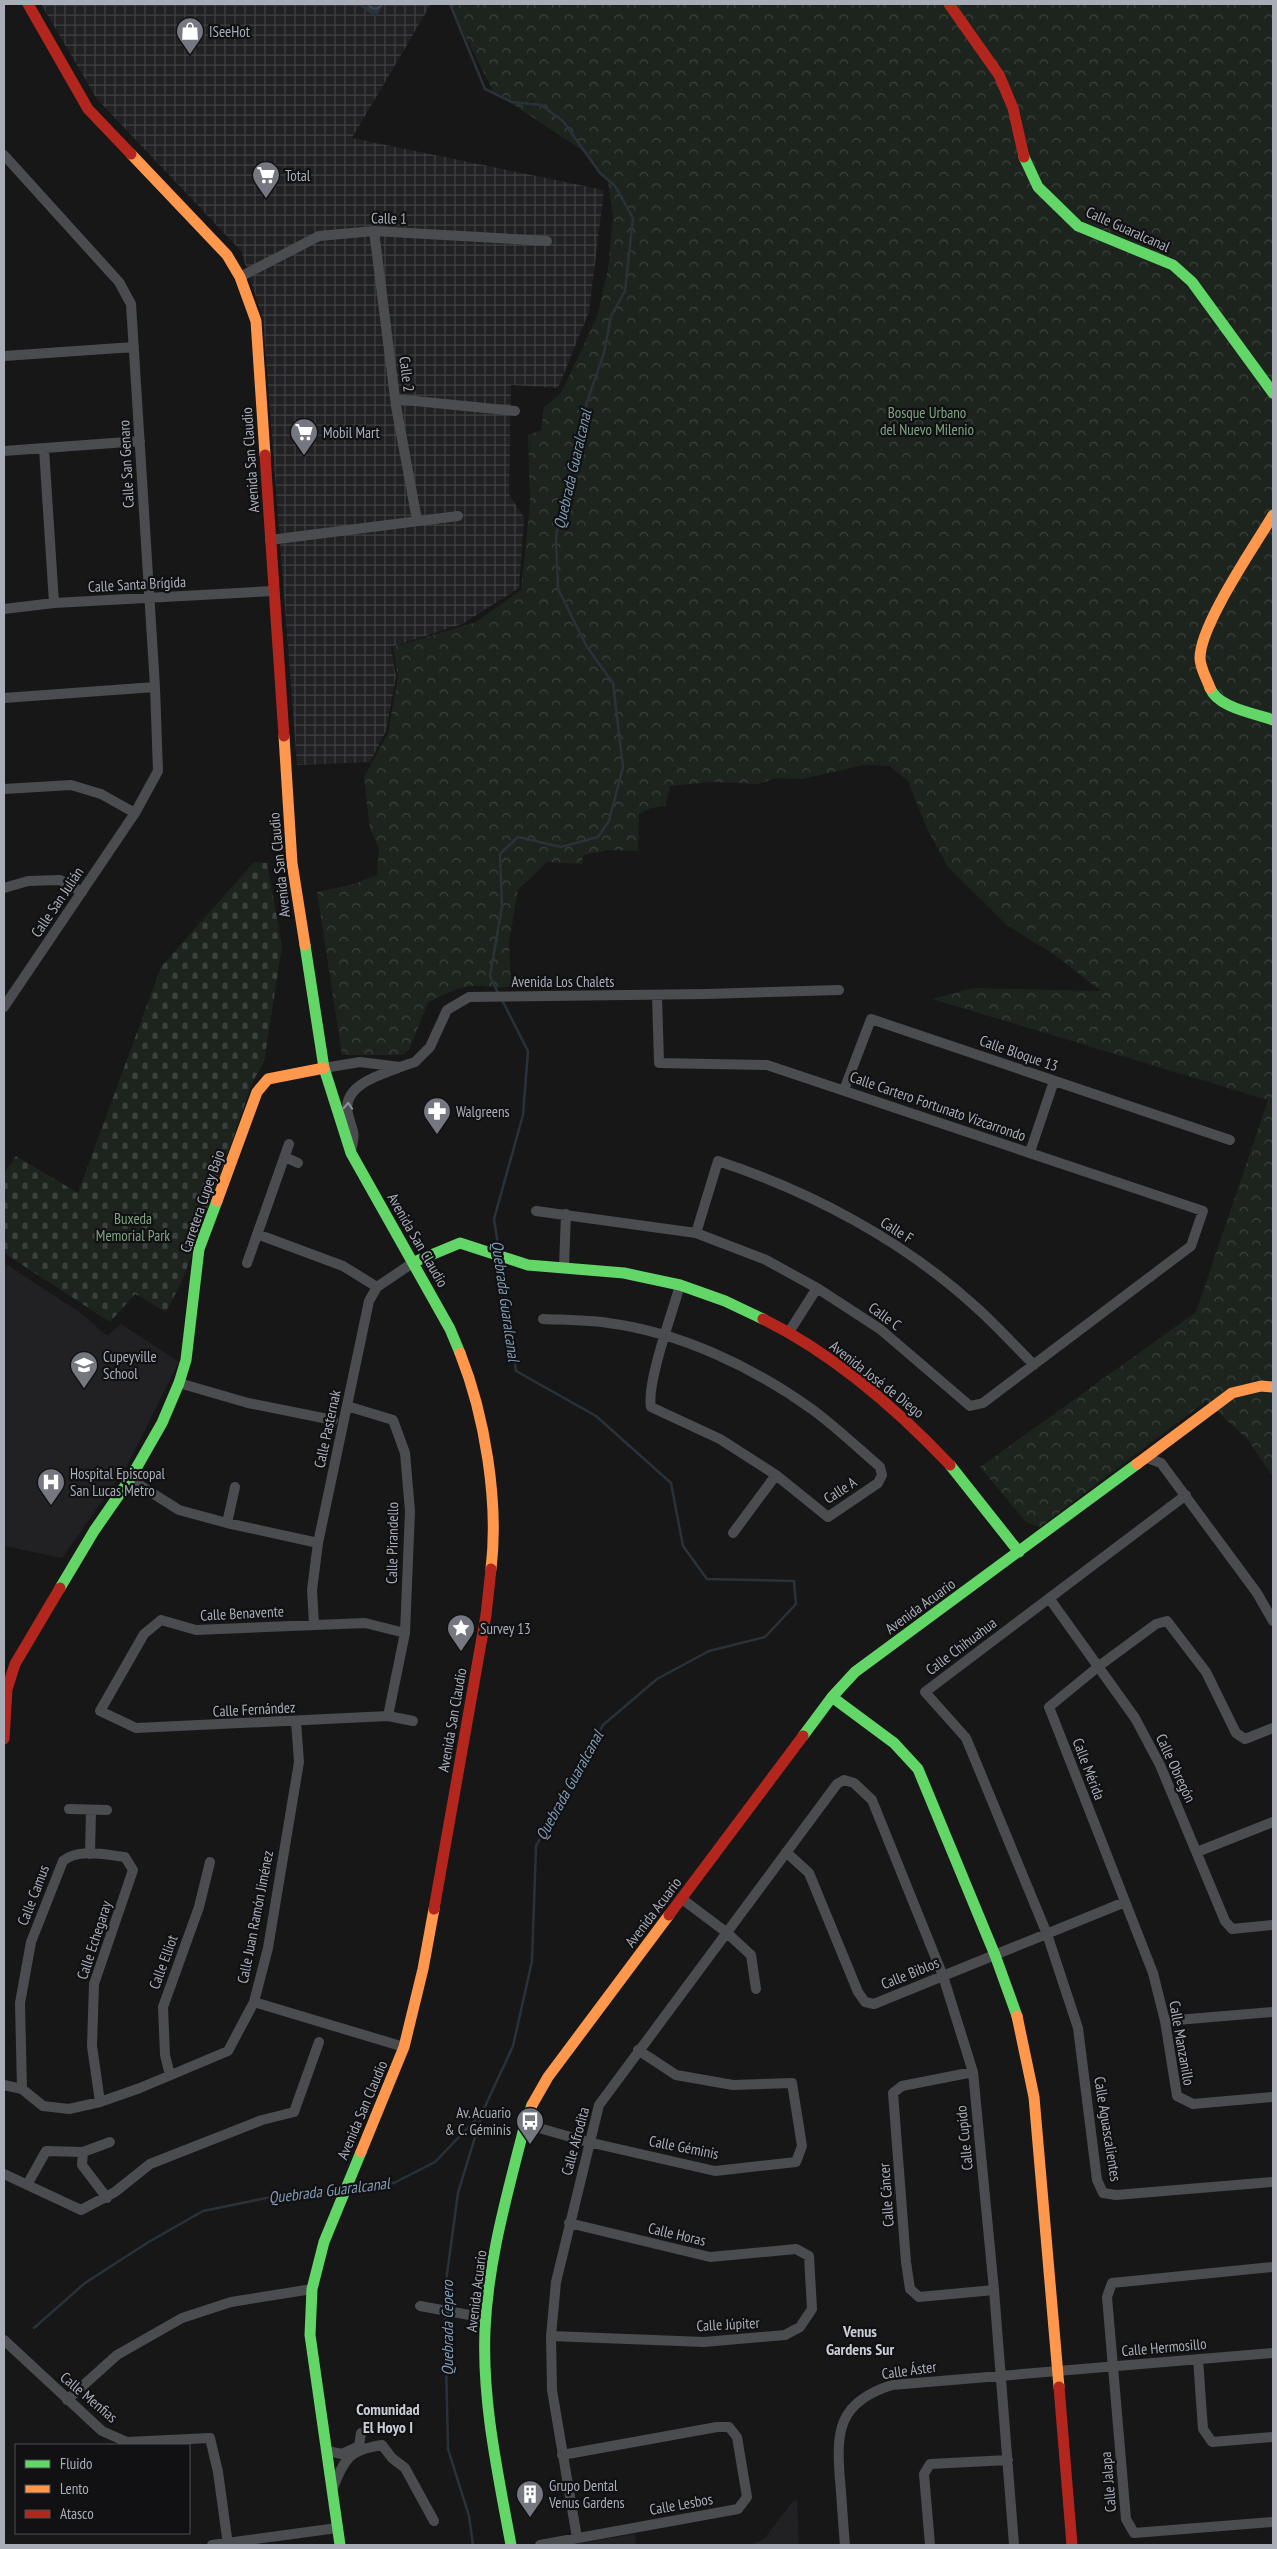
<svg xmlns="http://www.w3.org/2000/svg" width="1277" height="2549" font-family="'PT Sans Narrow',sans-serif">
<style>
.built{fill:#212123}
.industrial{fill:url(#industrial-grid)}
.forest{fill:url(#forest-crowns)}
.cemetery{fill:url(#cemetery-stones)}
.water{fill:url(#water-waves)}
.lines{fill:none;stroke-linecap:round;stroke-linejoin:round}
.stream{stroke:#2a3239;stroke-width:2.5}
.street{stroke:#4b4c50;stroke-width:10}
.fast{stroke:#63d668;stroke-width:11}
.slow{stroke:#ff974d;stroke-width:11}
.jam{stroke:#b3261e;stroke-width:11}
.oneway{stroke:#8c9099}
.labels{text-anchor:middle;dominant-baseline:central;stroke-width:4.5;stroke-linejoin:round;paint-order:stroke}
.poi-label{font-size:15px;fill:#a8adb8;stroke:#111113;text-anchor:start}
.street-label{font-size:15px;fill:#a8adb8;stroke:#111113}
.park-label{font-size:15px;fill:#7fa381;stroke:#111113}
.water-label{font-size:16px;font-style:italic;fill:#7f9bb3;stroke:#111113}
.neighbourhood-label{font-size:16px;font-weight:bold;fill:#c9ccd4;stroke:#111113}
</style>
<defs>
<pattern id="industrial-grid" width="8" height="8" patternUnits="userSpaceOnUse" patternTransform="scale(1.25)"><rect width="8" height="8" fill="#212123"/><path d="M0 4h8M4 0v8" fill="none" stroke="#3e3f41"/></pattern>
<pattern id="forest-crowns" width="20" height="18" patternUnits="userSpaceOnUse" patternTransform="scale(1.25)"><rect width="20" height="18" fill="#1d241e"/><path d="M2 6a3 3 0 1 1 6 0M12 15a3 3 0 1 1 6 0" fill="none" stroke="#3b413d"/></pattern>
<pattern id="cemetery-stones" width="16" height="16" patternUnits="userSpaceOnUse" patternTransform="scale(1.25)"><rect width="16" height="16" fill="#1d241e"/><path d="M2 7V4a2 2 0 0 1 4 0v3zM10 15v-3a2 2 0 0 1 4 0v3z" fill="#3b413d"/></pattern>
<pattern id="water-waves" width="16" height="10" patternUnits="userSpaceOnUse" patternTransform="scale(1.25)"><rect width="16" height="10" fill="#2a3239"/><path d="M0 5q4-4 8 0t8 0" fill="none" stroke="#464d54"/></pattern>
</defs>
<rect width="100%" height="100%" fill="#171717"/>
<path class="built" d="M4,1263L81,1313L107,1336L121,1324L179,1362L127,1466L62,1558L4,1546Z
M797,2500L799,2545H750L764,2539L793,2501Z
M635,2534L636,2545H568Z"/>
<path class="industrial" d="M41,4H431L352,138L604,190L589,312L558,388L511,385L509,494L524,518L519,588L462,624L391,647L396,677L386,731L370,762L297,765L263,319L241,251L97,99Z"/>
<path class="forest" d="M449,4H1273V1477L1248,1440L1206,1401L1040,1527L1026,1522L980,1467L1196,1312L1268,1100L932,999L973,988L1101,991L1055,955L1008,926L948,867L927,829L908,781L889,766L864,765L802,779L774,778L760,784L712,782L670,786L665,806L651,808L639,814L638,851L609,850L583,855L582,864L547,862L518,890L509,942L511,986C498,990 486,985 472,986C457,987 442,996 428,1002L410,1048L404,1055H342L317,892L354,884L377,875L379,848L370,829L364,777L388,733L398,677L393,647L476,622L521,590L530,504L528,435L541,430L544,407L561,393L597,317L608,269L613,217L608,181L582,150L493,91Z"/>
<path class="cemetery" d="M254,862L267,863L282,946L264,1062L253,1081L183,1279L166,1312L135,1294L110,1322L4,1253V1174L16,1156L78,1193L161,967Z"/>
<path class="water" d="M363,4H384L376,17L361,7Z"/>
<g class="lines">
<path class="stream" d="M450,4L485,89L512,102L541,105L563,121L600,173L615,186L633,218L625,291L611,316L604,353L587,402L556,536L558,589L587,647L613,683L623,767L609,821L598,837L561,847L518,837L500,854L502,906L490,976L499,995
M499,1251L494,1219L523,1115L528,1051L502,1000
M352,2187L394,2183L435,2162L482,2113L513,2046L532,1961L536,1846L603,1725L657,1679L709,1651L765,1637L796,1604L794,1581L707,1579L683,1546L671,1483L596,1416L516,1371L501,1261
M445,2307V2289L458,2193L482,2114
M445,2315L448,2449L469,2516L473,2545
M34,2328L85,2283L147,2243L203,2211L281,2195L339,2189"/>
<path class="street" d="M4,155L119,282L131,304L155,687L158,771L135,813L4,1007
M374,231L396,406L417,520
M240,277L319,236L374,231L547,241
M4,356L134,347
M395,399L515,411
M44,449L54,603
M4,451L140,441
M270,540L458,516
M4,609L54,603L273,591
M4,698L155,687
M4,789L71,785L101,794L135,813
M4,888L28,881L60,880L82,892
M324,1068L360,1062L400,1067L415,1062L430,1047L447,1010L469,997L706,994L839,990
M844,1090L871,1019L1230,1140
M351,1152C356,1129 353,1134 348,1114C341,1086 379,1075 398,1068
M1030,1152L1054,1081
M285,1157L298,1163
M536,1211L696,1233L766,1260L817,1288L880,1329L970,1406L983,1403L1191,1246L1203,1211L767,1065L659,1063L657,995
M696,1233L718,1161C812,1192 904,1241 977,1308C997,1326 1015,1346 1034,1365
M257,1234L343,1266L377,1287
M247,1263L289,1144
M564,1267L566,1214
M543,1319C565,1320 587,1320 608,1323C680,1332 755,1368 813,1410C836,1427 858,1448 880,1467L882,1475L878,1483L828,1517L776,1475L720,1439L651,1407C646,1384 673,1311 680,1285
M789,1332L817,1288
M179,1383L248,1403L333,1420
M347,1406L393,1420L405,1453L410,1511L405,1633L388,1716
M1147,1458L1161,1463L1257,1593L1273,1621
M130,1479L179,1510L227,1523L318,1543
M1186,1495L925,1692L966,1738L1047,1934L1078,2028L1097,2180L1103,2193L1116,2195L1273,2182
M227,1523L235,1487
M733,1533L776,1475
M1049,1598L1135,1718L1160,1765L1225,1921L1232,1929L1273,1925
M314,1624L312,1590L318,1543L369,1301L377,1287L414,1262
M405,1633L365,1623L196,1630L161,1620L144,1634L100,1711L136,1728L388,1716L413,1721
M1273,1728L1245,1739L1236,1733L1206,1672L1167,1621L1156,1624L1099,1666L1049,1707L1153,1973L1165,2021L1177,2096L1193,2104L1273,2097
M69,1809L107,1810
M786,1852L809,1873L858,1992L865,2002L874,2004L1125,1902
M1197,1852L1273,1822
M90,1854L91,1811
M682,1899L726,1932L751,1955L756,1989
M254,2002L404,2047
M1165,2021L1273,2012
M973,2072L902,2086L893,2093L906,2262L910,2289L919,2297L994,2290
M170,2075L165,2055L163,2007L199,1907L210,1862
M4,2085L22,2089L43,2106L69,2109L100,2102L140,2088L228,2051L254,2002L268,1948L299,1762L296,1722
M22,2089L20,2003L31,1942L63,1861C79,1848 106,1855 125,1857L133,1870L94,1984L92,2046L100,2102
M525,2124L588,2142L715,2171L796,2162L802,2146L792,2083L733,2085L676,2075L638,2050
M83,2152L82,2165L107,2198
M4,2174L81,2210L115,2192L150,2164L262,2120L294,2112L319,2042
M27,2185L46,2151L83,2152L110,2142
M1273,2267L1112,2283L1107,2297L1126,2519L1134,2533L1273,2522
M420,2306L486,2318
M551,2336L704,2342L785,2335L800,2327L812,2309L809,2256L796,2249L710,2257L569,2223
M4,2340L102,2431L127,2442L210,2438L218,2472L228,2545
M1198,2359L1203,2429L1212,2442L1273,2437
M67,2400L117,2355L182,2318L231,2302L312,2289
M327,2451L342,2454L359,2446L361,2433
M333,2488C345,2458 349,2450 382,2445L392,2458L405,2468L434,2521
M577,2538L552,2390L551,2336L556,2282L599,2105L837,1784L844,1780L854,1783L872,1800L943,1976L973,2072L994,2290L1014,2545
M212,2545L337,2528
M540,2545L738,2509L747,2497L737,2437L729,2427H717L562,2455
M845,2545C843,2524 842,2502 840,2480C836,2431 838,2402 892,2385L1273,2353
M930,2545L924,2474L930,2464L1008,2460"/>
<path class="fast" d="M1024,157L1038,187L1078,226L1173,265L1192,282L1273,393
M1210,688C1218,708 1254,713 1273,720
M305,945L324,1068L351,1153L450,1329L460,1353
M414,1262L460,1243L528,1265L624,1273L680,1285L725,1301L763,1319
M950,1465L1019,1552
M60,1588L94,1531L130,1479L162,1423L179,1383L186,1360L199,1249L217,1201
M832,1697L894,1743L918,1769L995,1955L1017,2016
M803,1736L832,1697L855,1672L1137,1464
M340,2545L310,2335L312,2289L324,2242L361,2152
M511,2545C498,2474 482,2402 485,2330C488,2259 508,2192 525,2124L532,2105"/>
<path class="slow" d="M131,154L227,255L240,277L256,321L265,455
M1210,688C1207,679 1200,668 1200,658C1200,625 1254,547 1273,515
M284,736L292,863L305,945
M217,1201L257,1092L268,1079L324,1068
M460,1353C485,1416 499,1502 491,1569
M1137,1464L1232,1393L1261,1386L1273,1387
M1017,2016L1034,2097L1059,2387
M532,2105L548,2077L669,1915
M361,2152L404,2047L423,1969L434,1909"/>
<path class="jam" d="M28,4L88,109L131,154
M949,4L999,75L1013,108L1024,157
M265,455L284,736
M763,1319C834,1354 896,1408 950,1465
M4,1739L7,1689L15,1664L60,1588
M434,1909L486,1615L491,1569
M669,1915L803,1736
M1059,2387L1072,2545"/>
</g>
<defs><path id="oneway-chevron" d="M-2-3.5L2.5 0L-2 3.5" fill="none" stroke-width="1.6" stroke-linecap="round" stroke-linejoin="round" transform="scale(1.25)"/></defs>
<use class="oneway" href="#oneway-chevron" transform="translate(348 1106) rotate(-87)"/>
<defs>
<g id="shop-pin" transform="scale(1.4375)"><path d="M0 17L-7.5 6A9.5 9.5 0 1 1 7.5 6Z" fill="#757880" stroke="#111113"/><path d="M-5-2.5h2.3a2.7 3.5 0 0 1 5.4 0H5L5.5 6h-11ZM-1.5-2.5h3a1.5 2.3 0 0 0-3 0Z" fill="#fff"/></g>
<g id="supermarket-pin" transform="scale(1.4375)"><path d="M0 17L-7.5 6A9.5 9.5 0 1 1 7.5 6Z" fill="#757880" stroke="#111113"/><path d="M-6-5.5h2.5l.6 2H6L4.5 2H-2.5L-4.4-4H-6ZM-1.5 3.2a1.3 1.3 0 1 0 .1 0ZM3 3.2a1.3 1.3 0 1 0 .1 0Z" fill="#fff"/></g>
<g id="pharmacy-pin" transform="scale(1.4375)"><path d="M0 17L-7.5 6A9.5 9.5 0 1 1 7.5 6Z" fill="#757880" stroke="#111113"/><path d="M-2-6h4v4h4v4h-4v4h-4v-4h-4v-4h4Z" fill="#fff"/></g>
<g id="school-pin" transform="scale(1.4375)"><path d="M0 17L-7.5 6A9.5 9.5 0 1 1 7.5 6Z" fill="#757880" stroke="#111113"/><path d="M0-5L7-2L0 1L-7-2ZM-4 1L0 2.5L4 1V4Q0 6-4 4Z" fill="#fff"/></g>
<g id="hospital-pin" transform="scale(1.4375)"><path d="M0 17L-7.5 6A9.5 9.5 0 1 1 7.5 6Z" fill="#757880" stroke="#111113"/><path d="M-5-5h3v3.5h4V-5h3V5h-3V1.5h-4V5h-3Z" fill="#fff"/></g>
<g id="sight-pin" transform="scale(1.4375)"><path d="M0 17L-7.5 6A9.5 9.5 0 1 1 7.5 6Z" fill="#757880" stroke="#111113"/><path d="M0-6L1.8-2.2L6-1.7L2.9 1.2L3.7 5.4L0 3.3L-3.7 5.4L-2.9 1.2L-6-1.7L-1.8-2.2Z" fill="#fff"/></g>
<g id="bus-pin" transform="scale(1.4375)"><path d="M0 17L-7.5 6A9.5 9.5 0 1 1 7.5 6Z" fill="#757880" stroke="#111113"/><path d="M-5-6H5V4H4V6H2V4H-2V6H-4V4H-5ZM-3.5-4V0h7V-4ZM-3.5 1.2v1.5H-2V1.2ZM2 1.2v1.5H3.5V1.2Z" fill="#fff"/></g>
<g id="building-pin" transform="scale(1.4375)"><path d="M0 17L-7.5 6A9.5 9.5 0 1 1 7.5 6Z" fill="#757880" stroke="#111113"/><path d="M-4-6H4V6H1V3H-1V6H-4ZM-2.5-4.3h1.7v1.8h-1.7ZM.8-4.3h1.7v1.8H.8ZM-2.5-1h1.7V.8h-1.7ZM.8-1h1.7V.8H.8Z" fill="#fff"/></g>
</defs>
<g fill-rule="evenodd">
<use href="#shop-pin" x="190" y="31"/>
<use href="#supermarket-pin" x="266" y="175"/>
<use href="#supermarket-pin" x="304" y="432"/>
<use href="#pharmacy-pin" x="437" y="1111"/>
<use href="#school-pin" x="84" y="1365"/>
<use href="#hospital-pin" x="51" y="1482"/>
<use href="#sight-pin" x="461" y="1628"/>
<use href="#bus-pin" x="530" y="2121"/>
<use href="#building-pin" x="530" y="2494"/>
</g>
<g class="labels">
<g class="poi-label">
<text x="209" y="31">ISeeHot</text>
<text x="285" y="175">Total</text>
<text x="323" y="432">Mobil Mart</text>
<text x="456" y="1111">Walgreens</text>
<text x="103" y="1356">Cupeyville<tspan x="103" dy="17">School</tspan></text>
<text x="70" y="1473">Hospital Episcopal<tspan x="70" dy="17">San Lucas Metro</tspan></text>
<text x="480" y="1628">Survey 13</text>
<text x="511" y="2112" text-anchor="end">Av. Acuario<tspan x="511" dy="17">&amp; C. Géminis</tspan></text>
<text x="549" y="2485">Grupo Dental<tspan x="549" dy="17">Venus Gardens</tspan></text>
</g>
<g class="street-label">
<text transform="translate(389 218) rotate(1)">Calle 1</text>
<text transform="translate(1128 229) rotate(24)">Calle Guaralcanal</text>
<text transform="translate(407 374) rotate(83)">Calle 2</text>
<text transform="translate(250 460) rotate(-94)">Avenida San Claudio</text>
<text transform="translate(126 464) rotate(-93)">Calle San Genaro</text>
<text transform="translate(137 584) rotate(-3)">Calle Santa Brígida</text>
<text transform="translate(279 865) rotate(-96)">Avenida San Claudio</text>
<text transform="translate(57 902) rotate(-56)">Calle San Julián</text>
<text x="563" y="981">Avenida Los Chalets</text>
<text transform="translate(1019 1053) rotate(19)">Calle Bloque 13</text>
<text transform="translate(938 1106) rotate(19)">Calle Cartero Fortunato Vizcarrondo</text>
<text transform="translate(202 1201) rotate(-71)">Carretera Cupey Bajo</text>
<text transform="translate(897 1230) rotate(32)">Calle F</text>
<text transform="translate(418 1240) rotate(60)">Avenida San Claudio</text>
<text transform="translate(885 1316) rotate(36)">Calle C</text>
<text transform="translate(877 1379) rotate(38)">Avenida José de Diego</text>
<text transform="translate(327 1429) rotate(-78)">Calle Pasternak</text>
<text transform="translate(840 1490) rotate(-33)">Calle A</text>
<text transform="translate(392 1543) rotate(-89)">Calle Pirandello</text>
<text transform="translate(920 1606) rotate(-36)">Avenida Acuario</text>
<text transform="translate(242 1613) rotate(-3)">Calle Benavente</text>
<text transform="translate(961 1646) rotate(-37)">Calle Chihuahua</text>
<text transform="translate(254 1709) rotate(-3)">Calle Fernández</text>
<text transform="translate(452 1720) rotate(-80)">Avenida San Claudio</text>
<text transform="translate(1176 1768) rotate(65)">Calle Obregón</text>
<text transform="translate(1089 1769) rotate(69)">Calle Mérida</text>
<text transform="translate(33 1895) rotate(-69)">Calle Camus</text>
<text transform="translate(653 1912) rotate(-53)">Avenida Acuario</text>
<text transform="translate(255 1917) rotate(-79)">Calle Juan Ramón Jiménez</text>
<text transform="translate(94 1940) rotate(-72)">Calle Echegaray</text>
<text transform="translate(163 1962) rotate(-70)">Calle Elliot</text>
<text transform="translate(910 1973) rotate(-22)">Calle Biblos</text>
<text transform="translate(1182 2043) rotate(80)">Calle Manzanillo</text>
<text transform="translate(362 2110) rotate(-67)">Avenida San Claudio</text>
<text transform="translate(1108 2129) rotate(81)">Calle Aguascalientes</text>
<text transform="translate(964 2138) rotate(-96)">Calle Cupido</text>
<text transform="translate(575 2141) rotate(-75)">Calle Afrodita</text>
<text transform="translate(684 2147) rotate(11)">Calle Géminis</text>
<text transform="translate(886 2195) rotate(-94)">Calle Cáncer</text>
<text transform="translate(677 2234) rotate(13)">Calle Horas</text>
<text transform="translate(476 2291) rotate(-83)">Avenida Acuario</text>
<text transform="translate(728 2324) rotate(-3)">Calle Júpiter</text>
<text transform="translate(1164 2347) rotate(-5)">Calle Hermosillo</text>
<text transform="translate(909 2370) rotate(-8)">Calle Áster</text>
<text transform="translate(89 2397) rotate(40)">Calle Menfias</text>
<text transform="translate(1108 2482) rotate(-95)">Calle Jalapa</text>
<text transform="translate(681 2504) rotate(-10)">Calle Lesbos</text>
</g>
<g class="park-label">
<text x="927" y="412">Bosque Urbano<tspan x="927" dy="17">del Nuevo Milenio</tspan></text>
<text x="133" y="1218">Buxeda<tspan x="133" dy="17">Memorial Park</tspan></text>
</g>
<g class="water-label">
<text transform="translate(572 469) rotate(-77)">Quebrada Guaralcanal</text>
<text transform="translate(506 1301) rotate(82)">Quebrada Guaralcanal</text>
<text transform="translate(569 1785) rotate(-61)">Quebrada Guaralcanal</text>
<text transform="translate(329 2190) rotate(-7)">Quebrada Guaralcanal</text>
<text transform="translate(447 2328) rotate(-90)">Quebrada Cepero</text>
</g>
<g class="neighbourhood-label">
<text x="860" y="2331">Venus<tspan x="860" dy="18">Gardens Sur</tspan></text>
<text x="388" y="2409">Comunidad<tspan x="388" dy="18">El Hoyo I</tspan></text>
</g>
</g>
<rect width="1277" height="2549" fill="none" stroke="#a8adb8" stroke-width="10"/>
<rect x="15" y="2444" width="175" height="90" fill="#111113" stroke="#4d4f55"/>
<rect x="25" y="2460" width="25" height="8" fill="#63d668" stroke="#4d4f55"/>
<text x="60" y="2469" font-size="15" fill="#a8adb8">Fluido</text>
<rect x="25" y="2485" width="25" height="8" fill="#ff974d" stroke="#4d4f55"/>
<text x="60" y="2494" font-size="15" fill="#a8adb8">Lento</text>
<rect x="25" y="2510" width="25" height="8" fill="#b3261e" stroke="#4d4f55"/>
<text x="60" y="2519" font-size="15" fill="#a8adb8">Atasco</text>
</svg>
